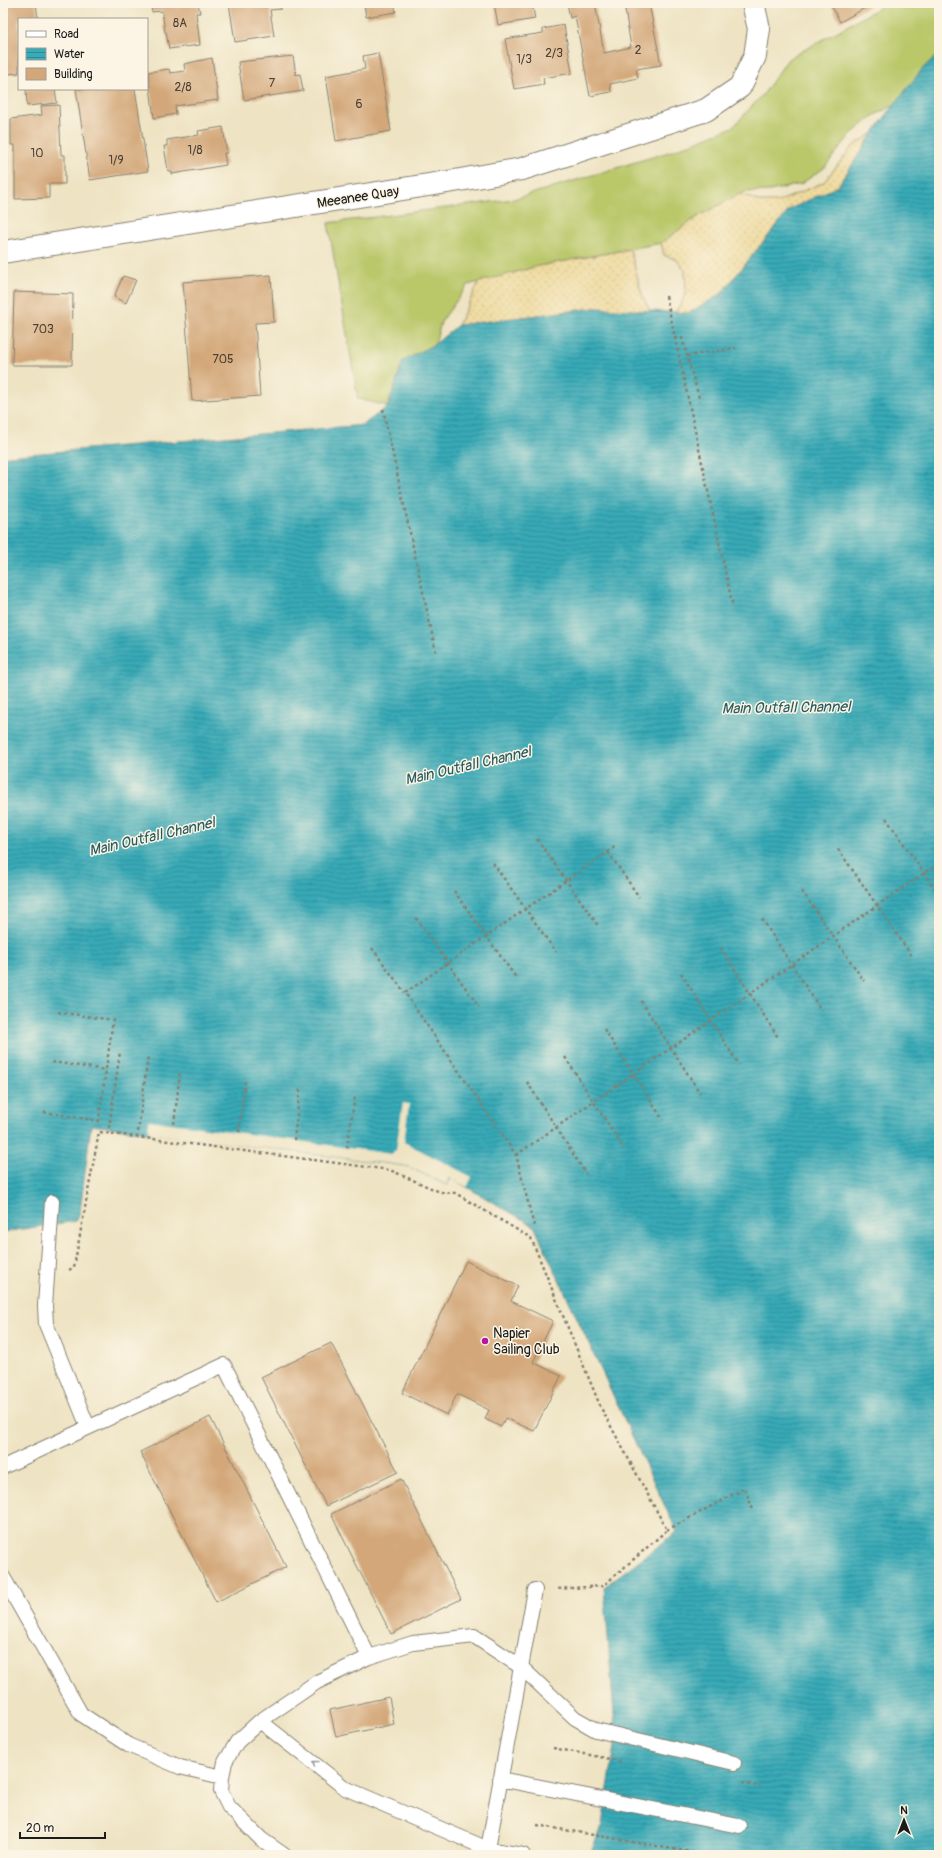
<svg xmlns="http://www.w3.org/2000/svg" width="942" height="1858" font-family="Pangolin,sans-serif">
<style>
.grass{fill:#bac86a;stroke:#6b7243}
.sand{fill:url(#sand-dots);stroke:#857b5d}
.water{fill:url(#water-rules);stroke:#2a636a}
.pier{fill:#eee3c3}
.building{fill:#d3a779}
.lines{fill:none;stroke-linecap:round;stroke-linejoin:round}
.lane-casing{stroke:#858070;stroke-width:16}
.street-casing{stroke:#858070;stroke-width:24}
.path{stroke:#858070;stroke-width:2.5;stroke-dasharray:3 3;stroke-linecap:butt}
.lane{stroke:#fff;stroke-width:14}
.street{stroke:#fff;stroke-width:22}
.oneway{stroke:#999}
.poi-dot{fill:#b5179e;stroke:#fcf5e5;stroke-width:1.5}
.labels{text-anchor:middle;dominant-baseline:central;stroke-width:3;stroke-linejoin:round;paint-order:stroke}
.number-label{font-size:12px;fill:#4a3f33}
.street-label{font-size:14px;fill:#1c1c1c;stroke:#fcf5e5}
.poi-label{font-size:14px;fill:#1c1c1c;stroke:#fcf5e5;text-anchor:start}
.water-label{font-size:15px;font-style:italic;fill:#295c62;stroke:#fcf5e5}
</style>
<defs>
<pattern id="sand-dots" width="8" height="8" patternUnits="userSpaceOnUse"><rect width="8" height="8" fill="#eeda9e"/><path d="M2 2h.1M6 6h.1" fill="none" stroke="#ccba88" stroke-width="1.8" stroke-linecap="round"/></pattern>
<pattern id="water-rules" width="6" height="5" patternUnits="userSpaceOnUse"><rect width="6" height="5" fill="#39aab7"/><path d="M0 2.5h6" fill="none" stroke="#2f8a94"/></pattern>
</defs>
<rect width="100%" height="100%" fill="#fcf5e5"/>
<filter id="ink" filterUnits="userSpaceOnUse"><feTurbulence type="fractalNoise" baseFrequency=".025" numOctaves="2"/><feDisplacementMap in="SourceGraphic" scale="8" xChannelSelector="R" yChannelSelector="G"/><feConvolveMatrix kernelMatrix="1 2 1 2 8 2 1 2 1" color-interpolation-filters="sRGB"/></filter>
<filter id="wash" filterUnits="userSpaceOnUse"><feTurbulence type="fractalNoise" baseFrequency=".012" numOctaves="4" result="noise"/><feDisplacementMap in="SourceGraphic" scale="16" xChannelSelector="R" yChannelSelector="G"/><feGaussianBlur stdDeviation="0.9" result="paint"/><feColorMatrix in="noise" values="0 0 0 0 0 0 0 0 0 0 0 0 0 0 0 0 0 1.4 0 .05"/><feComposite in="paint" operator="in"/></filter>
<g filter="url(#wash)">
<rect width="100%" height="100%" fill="#eee3c3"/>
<path class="grass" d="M888,3H939V54L924,67L894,105L873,116L851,134L824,168L801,184L770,191L745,192L740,194L697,217L661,243L539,266L468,285L441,322L435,344L403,361L388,406L358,399L328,223L514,199L672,151L733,127L765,92L788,59Z"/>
<path class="sand" d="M873,133L838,186L790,209L721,294L689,313L675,312L681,304L686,292L685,271L677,260L664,255L661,243L697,217L740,194L761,202H778L824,182L853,146Z
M630,249L642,295L650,311L595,308L458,325L479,282L539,266Z"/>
<path class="water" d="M939,54V1855H590L602,1824L616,1740L604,1587L677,1532L534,1226L451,1178L447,1185L407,1166L91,1125L80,1212L76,1221L3,1232V458L8,456L363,425L388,406L403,361L435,344L458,325L595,308L689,313L721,294L790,209L838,186L873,133L894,105L924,67Z"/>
<path class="pier" d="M403,1103L409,1104L404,1142L472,1177L467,1187L450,1178L447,1185L407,1166L148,1133L149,1120L392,1154L396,1150Z"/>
<g id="blocks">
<path class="building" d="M3,3H36L38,19H19V73L8,74L5,53H3Z
M150,3H198L200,13H196L200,45L169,49L166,32H165L162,11L152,12Z
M229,3H280L281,9L270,10L274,36L235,42Z
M364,3H394L396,12L366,17Z
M494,3H532L535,19L498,25Z
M567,3H595L604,53L631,47L624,3H649L661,65L636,69L638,78L610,84L611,92L590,96L575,16L570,18Z
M830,3H874L840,22Z
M564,25L572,73L543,78L544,84L514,89L505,39L543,33V29Z
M378,53L391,131L336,141L326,76L365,69L363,56Z
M293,56L296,75L300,74L303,91L244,100L238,62Z
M212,58L218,100L175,106L176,114L154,118L148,72L169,69L170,73L185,71L184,64Z
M26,89H55L57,103L27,106Z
M76,89H135L148,171L90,180Z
M59,105L61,155H65V184H49V198L15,199V145H11V119L42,115L41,106Z
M223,127L227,153H224L226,165L172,174V171H168L164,146H167V140L199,135L198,131Z
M271,275L274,322L255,323L260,396L192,401L183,282Z
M123,276L136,280L126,303L114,297Z
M14,292L73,294L72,365H12Z
M466,1261L518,1286L511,1301L553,1321L533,1362L561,1376L534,1431L505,1418L501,1427L485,1419L489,1410L457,1394L447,1415L402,1393Z
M331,1343L398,1472L326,1506L261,1377Z
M210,1417L286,1567L216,1602L140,1452Z
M401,1479L461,1599L391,1634L331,1514Z
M389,1697L394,1724L336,1737L330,1710Z"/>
</g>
</g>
<g filter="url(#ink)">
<use href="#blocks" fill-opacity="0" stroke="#858070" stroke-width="1"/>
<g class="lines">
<g class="lane-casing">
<path id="lane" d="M52,1202L45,1306L46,1324L88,1427
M3,1467L224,1365L369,1657
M3,1577L81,1714L128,1745L180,1767L222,1777
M260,1721L345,1788L488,1849L523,1855
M500,1779L739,1826
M488,1849L535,1590
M284,1855L261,1839L229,1807L221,1791L222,1777L225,1762L237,1742L260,1721L317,1682L369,1657L413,1643L474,1636L521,1667L575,1718L596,1730L734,1763"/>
</g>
<g class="street-casing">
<path id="street" d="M3,252L460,180L522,169L706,110L740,87L755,56L759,29L753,3"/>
</g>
<path class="path" d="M666,296L733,607
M675,338H682L700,401
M687,356L736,348
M383,409L436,652
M886,818L939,895
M537,839L599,927
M838,849L912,956
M608,852L639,897
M493,863L556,952
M454,891L517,979
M802,891L864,981
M416,918L479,1007
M762,919L821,1010
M372,948L405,993
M721,948L779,1039
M681,973L739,1065
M641,1001L700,1093
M58,1012L113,1020L98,1126
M604,1029L663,1120
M565,1057L624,1149
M52,1062L106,1070
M527,1082L586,1174
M44,1112L99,1121
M174,1124L180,1072
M109,1128L120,1052
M138,1132L148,1056
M239,1132L245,1081
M294,1140L300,1089
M347,1148L355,1096
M516,1155L939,863
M534,1226L516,1155L405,993L616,846
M69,1270L74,1267L99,1132L390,1170L440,1192L455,1193L531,1238L601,1408L667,1530L603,1586L556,1589
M667,1530L745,1488L753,1510
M553,1748L621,1761
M742,1783L761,1787
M537,1825L707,1855"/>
<use href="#lane" class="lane"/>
<use href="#street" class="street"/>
</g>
<defs><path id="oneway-chevron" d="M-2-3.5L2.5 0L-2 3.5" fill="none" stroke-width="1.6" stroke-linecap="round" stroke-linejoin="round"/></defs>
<use class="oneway" href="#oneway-chevron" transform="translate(315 1763) rotate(-142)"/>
</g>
<circle class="poi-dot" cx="485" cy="1341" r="4"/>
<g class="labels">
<g class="number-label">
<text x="180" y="23">8A</text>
<text x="638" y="50">2</text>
<text x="554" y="53">2/3</text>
<text x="524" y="59">1/3</text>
<text x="272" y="83">7</text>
<text x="183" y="87">2/8</text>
<text x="359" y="104">6</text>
<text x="195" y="150">1/8</text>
<text x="37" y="153">10</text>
<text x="116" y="160">1/9</text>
<text x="43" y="329">703</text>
<text x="223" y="359">705</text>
</g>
<g class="street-label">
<text transform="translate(358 197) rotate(-9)">Meeanee Quay</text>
</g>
<g class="poi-label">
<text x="493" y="1333">Napier<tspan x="493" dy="16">Sailing Club</tspan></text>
</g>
<g class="water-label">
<text transform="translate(786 708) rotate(-1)">Main Outfall Channel</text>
<text transform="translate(468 766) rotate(-13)">Main Outfall Channel</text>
<text transform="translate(152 837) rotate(-13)">Main Outfall Channel</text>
</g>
</g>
<rect width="942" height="1858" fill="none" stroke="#fcf5e5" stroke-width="16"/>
<rect x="18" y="18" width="130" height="72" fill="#fcf5e5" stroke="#a29e95"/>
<rect x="26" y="31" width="20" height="6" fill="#ffffff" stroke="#a29e95"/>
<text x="54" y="38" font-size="12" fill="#1c1c1c">Road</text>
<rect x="26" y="48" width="20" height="12" fill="url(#water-rules)" stroke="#a29e95"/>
<text x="54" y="58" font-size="12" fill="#1c1c1c">Water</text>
<rect x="26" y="68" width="20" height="12" fill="#d3a779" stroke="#a29e95"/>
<text x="54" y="78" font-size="12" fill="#1c1c1c">Building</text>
<g transform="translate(904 1820)" stroke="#fcf5e5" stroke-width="3" paint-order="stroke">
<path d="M0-3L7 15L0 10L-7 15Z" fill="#1c1c1c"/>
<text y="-6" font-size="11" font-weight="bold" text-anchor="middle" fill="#1c1c1c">N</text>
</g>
<path d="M20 1832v6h85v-6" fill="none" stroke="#1c1c1c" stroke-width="2"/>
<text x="26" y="1832" font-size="12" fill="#1c1c1c" stroke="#fcf5e5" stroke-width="3" paint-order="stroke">20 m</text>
</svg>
